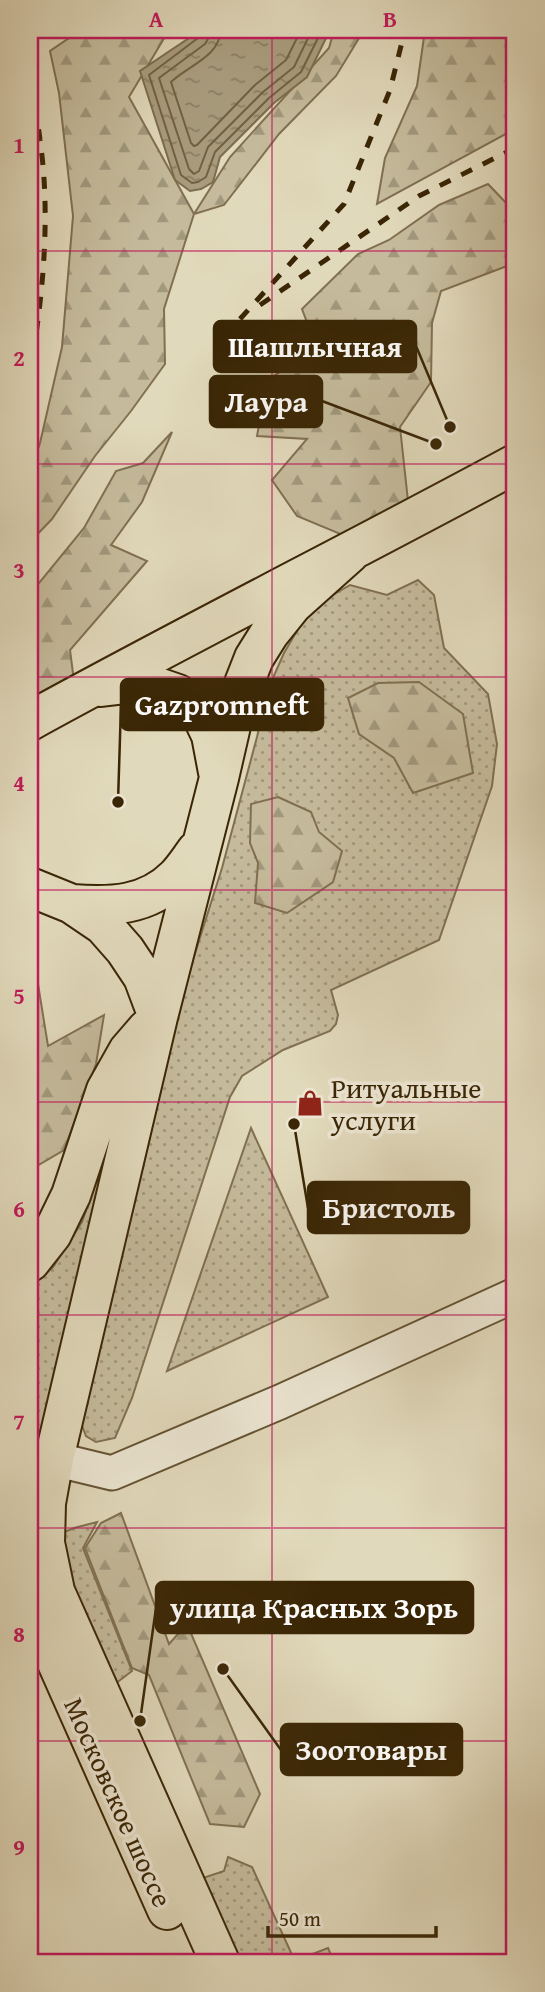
<svg xmlns="http://www.w3.org/2000/svg" width="545" height="1992" font-family="'Gentium Book Plus',serif">
<style>
.green{fill:url(#green-dots);stroke:#807050;stroke-width:2}
.forest{fill:url(#forest-firs);stroke:#807050;stroke-width:2}
.water{fill:url(#water-ripples);stroke:#7c6d4d;stroke-width:2}
.lines{fill:none;stroke-linecap:round;stroke-linejoin:round}
.shore{stroke:#716141;stroke-width:2}
.minor-casing{stroke:#645332;stroke-width:37}
.major-casing{stroke:#3a2605;stroke-width:42}
.minor{stroke:#ece6d3;stroke-width:33}
.major{stroke:#e1d9bb;stroke-width:38}
.rail{stroke:#3a2605;stroke-width:5;stroke-dasharray:12 12;stroke-linecap:butt}
.grid{fill:none;stroke:#c2185b;stroke-width:2;stroke-opacity:0.55}
.labels{text-anchor:middle;dominant-baseline:central;stroke-width:7;stroke-linejoin:round;paint-order:stroke}
.poi-label{font-size:28px;fill:#3a2605;stroke:#ece6d3;text-anchor:start}
.street-label{font-size:28px;fill:#3a2605;stroke:#ece6d3}
.leader{fill:none;stroke:#3a2605;stroke-width:2.5}
.callout-dot{fill:#3a2605;stroke:#ece6d3;stroke-width:2.5}
.callout{fill:#3a2605;stroke:#3a2605;stroke-width:2.5}
.callout-label{font-size:30px;text-anchor:middle;font-weight:bold;fill:#fff}
.neatline{fill:none;stroke:#c2185b;stroke-width:2.5}
.grid-label{font-size:23px;text-anchor:middle;font-weight:bold;fill:#c2185b}
</style>
<defs>
<pattern id="green-dots" width="8" height="8" patternUnits="userSpaceOnUse" patternTransform="scale(1.75)"><rect width="8" height="8" fill="#c5bb9c"/><path d="M2 2h.1M6 6h.1" fill="none" stroke="#a1987d" stroke-width="1.8" stroke-linecap="round"/></pattern>
<pattern id="forest-firs" width="22" height="20" patternUnits="userSpaceOnUse" patternTransform="scale(1.75)"><rect width="22" height="20" fill="#c5bb9c"/><path d="M5 1l3.5 6h-7zM16 11l3.5 6h-7z" fill="#a1987d"/></pattern>
<pattern id="water-ripples" width="26" height="14" patternUnits="userSpaceOnUse" patternTransform="scale(1.75)"><rect width="26" height="14" fill="#a89c7d"/><path d="M2 4q2-2 4 0t4 0M15 11q2-2 4 0t4 0" fill="none" stroke="#8a7f64"/></pattern>
</defs>
<rect width="100%" height="100%" fill="#e1d9bb"/>
<filter id="stains"><feTurbulence type="fractalNoise" baseFrequency=".00286" numOctaves="4"/><feColorMatrix values="0 0 0 0 .2 0 0 0 0 .09 0 0 0 0 .02 0 0 0 .5 -.17"/></filter>
<radialGradient id="worn" r=".72"><stop offset=".6" stop-color="#630" stop-opacity="0"/><stop offset="1" stop-color="#630" stop-opacity=".3"/></radialGradient>
<path class="green" d="M418,580L434,595L444,648L488,694L497,744L492,786L439,940L331,990L338,1015L336,1024L330,1031L283,1050L242,1076L230,1097L132,1398L115,1438L96,1442L86,1436L81,1423L167,1059L192,963L222,868L257,737L268,689L284,653L301,624L326,599L350,585L387,595Z
M125,1099L35,1458L30,1459V1288L53,1267L82,1222Z
M251,1128L328,1297L167,1371Z
M97,1522L83,1548L132,1671L115,1684L56,1549L62,1533L74,1528Z
M228,1857L252,1867L293,1957L260,1956L261,1962H233L197,1880L224,1871Z"/>
<path class="forest" d="M81,30H169L129,97L194,214L230,157L329,48L334,30H364L336,76L279,134L224,205L194,214L164,309L165,364L131,411L95,456L52,519L30,542V472L40,443L62,347L73,216L59,93L50,51Z
M425,30H504L515,58V126L504,135L377,204L385,158L417,86Z
M488,184L508,205L515,204V263L441,291L432,323L431,382L400,427L408,501L345,536L297,516L272,480L307,439L257,436L267,380L317,349L302,309L358,254L389,240L439,205Z
M172,432L142,502L111,545L147,561L70,650L74,681L30,704V594L84,528L116,471L143,463Z
M419,682L463,714L473,773L413,793L394,758L359,734L348,698L378,683Z
M278,797L311,812L319,832L342,851L333,882L287,913L255,903L258,863L250,843L251,804Z
M30,983L38,984L48,1046L104,1015L96,1064L64,1150L30,1170Z
M121,1513L169,1644L187,1624L260,1794L244,1827L210,1824L149,1675L132,1668L85,1548L101,1523Z
M328,1948L334,1962H264L262,1958L297,1960Z"/>
<path class="water" d="M201,30H330L307,77L274,103L220,157L213,182L201,189L190,191L175,180L140,71Z"/>
<g class="lines">
<path class="shore" d="M201,30L198,38L149,75L181,175L192,183L198,182L206,177L215,152L269,98L301,72L322,30
M210,30L209,37L205,44L159,78L189,169L194,174L199,171L208,147L263,92L294,67L312,30
M221,30C219,57 189,65 171,82L191,143L194,146L197,145L255,85L286,60L301,30"/>
<g class="minor-casing">
<path id="minor" d="M54,1459L112,1473L280,1402L515,1295"/>
</g>
<g class="major-casing">
<path id="major" d="M101,687L143,682L178,694L201,714L211,735L218,772
M30,721C190,633 354,551 515,464
M30,887L72,904L103,925L125,950L143,977L158,1017
M72,904C111,907 147,906 176,877C184,869 190,859 197,850
M30,1262L52,1234L71,1195L106,1090L128,1051L147,1029
M45,1569L220,1962
M55,1591L45,1543L46,1503L54,1459L158,1017L219,778L236,704L254,658L269,634L293,604L350,553
M30,1602L167,1910"/>
</g>
<use href="#minor" class="minor"/>
<use href="#major" class="major"/>
<path class="rail" d="M30,82C33,101 38,121 40,140C51,216 43,297 30,372
M260,305L419,196L515,148
M240,319L344,204L390,90L405,30"/>
</g>
<path class="grid" d="M272,30V1962M30,251H515M30,464H515M30,677H515M30,890H515M30,1102H515M30,1315H515M30,1528H515M30,1741H515"/>
<defs>
<g id="shop-bare" transform="scale(2.1)"><path d="M-5-2.5h2.3a2.7 3.5 0 0 1 5.4 0H5L5.5 6h-11ZM-1.5-2.5h3a1.5 2.3 0 0 0-3 0Z" fill="#8f2418" stroke="#ece6d3" stroke-width="2.5" paint-order="stroke"/></g>
</defs>
<g fill-rule="evenodd">
<use href="#shop-bare" x="310" y="1103"/>
</g>
<g class="labels">
<g class="poi-label">
<text x="331" y="1087">Ритуальные<tspan x="331" dy="32">услуги</tspan></text>
</g>
<g class="street-label">
<text transform="translate(119 1802) rotate(66)">Московское шоссе</text>
</g>
</g>
<path class="leader" d="M450 427L416 346M436 444L322 401M118 802L121 705M294 1124L308 1208M140 1721L156 1608M223 1669L281 1750"/>
<g class="callout-dot">
<circle cx="450" cy="427" r="7"/>
<circle cx="436" cy="444" r="7"/>
<circle cx="118" cy="802" r="7"/>
<circle cx="294" cy="1124" r="7"/>
<circle cx="140" cy="1721" r="7"/>
<circle cx="223" cy="1669" r="7"/>
</g>
<g class="callout">
<rect x="214" y="321" width="202" height="51" rx="7"/>
<rect x="210" y="376" width="112" height="51" rx="7"/>
<rect x="121" y="679" width="202" height="51" rx="7"/>
<rect x="308" y="1182" width="161" height="51" rx="7"/>
<rect x="156" y="1582" width="317" height="51" rx="7"/>
<rect x="281" y="1724" width="181" height="51" rx="7"/>
</g>
<g class="callout-label">
<text x="315" y="357">Шашлычная</text>
<text x="266" y="412">Лаура</text>
<text x="222" y="715">Gazpromneft</text>
<text x="389" y="1218">Бристоль</text>
<text x="314" y="1618">улица Красных Зорь</text>
<text x="371" y="1760">Зоотовары</text>
</g>
<rect width="545" height="1992" fill="none" stroke="#e1d9bb" stroke-width="77"/>
<path d="M268 1926v10h168v-10" fill="none" stroke="#3a2605" stroke-width="3.5"/>
<text x="279" y="1926" font-size="21" fill="#3a2605" stroke="#ece6d3" stroke-width="5" paint-order="stroke">50 m</text>
<rect x="38" y="38" width="468" height="1916" class="neatline"/>
<g class="grid-label">
<text x="156" y="27">A</text>
<text x="390" y="27">B</text>
<text x="19" y="153">1</text>
<text x="19" y="366">2</text>
<text x="19" y="578">3</text>
<text x="19" y="791">4</text>
<text x="19" y="1004">5</text>
<text x="19" y="1217">6</text>
<text x="19" y="1430">7</text>
<text x="19" y="1642">8</text>
<text x="19" y="1855">9</text>
</g>
<rect width="100%" height="100%" filter="url(#stains)"/>
<rect width="100%" height="100%" fill="url(#worn)"/>
</svg>
